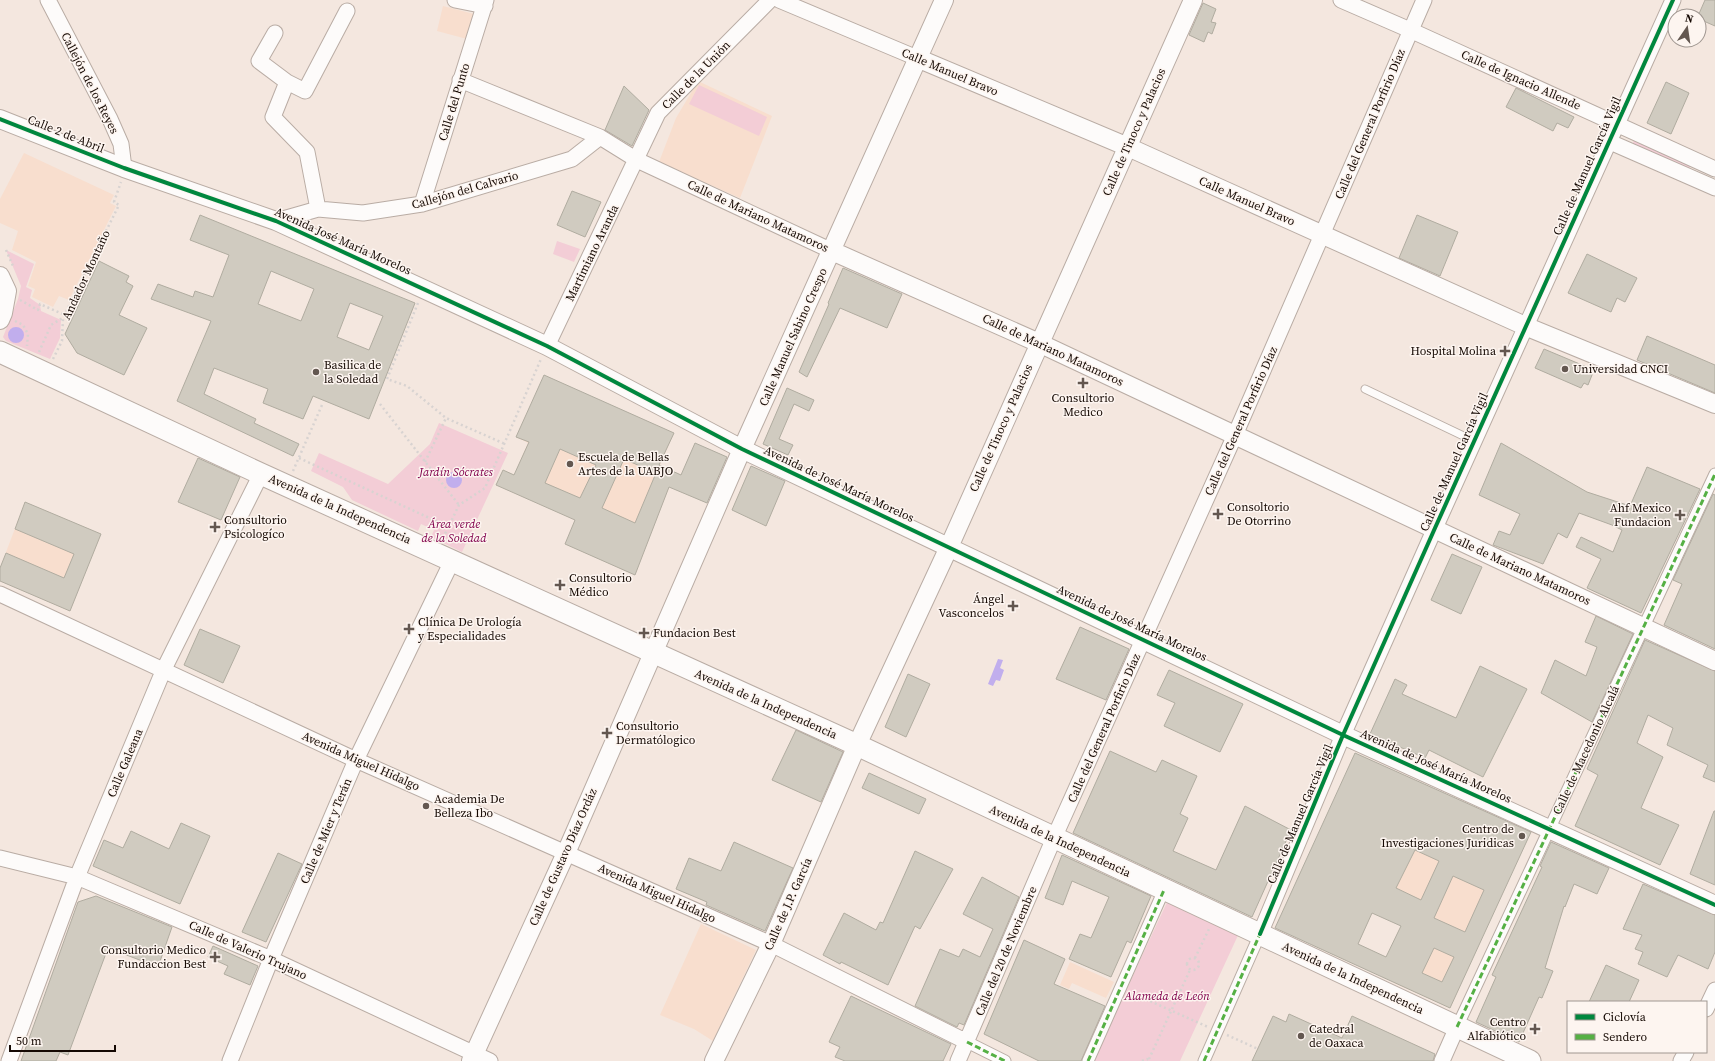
<svg xmlns="http://www.w3.org/2000/svg" width="1715" height="1061" font-family="'Source Serif 4',serif">
<style>
.built{fill:#f8dece}
.green{fill:#f3cdd6}
.water{fill:#c1aeed}
.building{fill:#d0cbc0;stroke:#b0aca0;fill-rule:evenodd}
.lines{fill:none;stroke-linecap:round;stroke-linejoin:round}
.service-casing{stroke:#b9aca4;stroke-width:9}
.pedestrian-casing{stroke:#b9aca4;stroke-width:13}
.minor-casing{stroke:#b9aca4;stroke-width:17}
.tertiary-casing{stroke:#b9aca4;stroke-width:20}
.secondary-casing{stroke:#b9aca4;stroke-width:23}
.path{stroke:#d8d3d1;stroke-width:2.5;stroke-dasharray:2 3;stroke-linecap:butt}
.service{stroke:#fdfbfa;stroke-width:7}
.pedestrian{stroke:#fdfbfa;stroke-width:11}
.minor{stroke:#fdfbfa;stroke-width:15}
.tertiary{stroke:#fdfbfa;stroke-width:18}
.secondary{stroke:#fdfbfa;stroke-width:21}
.quiet{stroke:#55b044;stroke-width:3;stroke-dasharray:6 3;stroke-linecap:butt}
.cycleway-casing{stroke:#fdf5f0;stroke-width:6}
.cycleway{stroke:#00873e;stroke-width:4}
.poi-dot{fill:#635750;stroke:#fdf5f0;stroke-width:1.5}
.labels{text-anchor:middle;dominant-baseline:central;stroke-width:3;stroke-linejoin:round;paint-order:stroke}
.street-label{font-size:12px;fill:#150903;stroke:#fdf5f0}
.poi-label{font-size:12px;fill:#150903;stroke:#fdf5f0;text-anchor:start}
.park-label{font-size:12px;font-style:italic;fill:#81004d;stroke:#fdf5f0}
</style>
<rect width="100%" height="100%" fill="#f4e7df"/>
<path class="built" d="M443,6L474,14L467,39L437,31Z
M698,81L772,116L740,198L659,162L676,118Z
M24,153L114,195L110,203L116,206L69,300L59,296L53,307L32,297L35,289L28,286L36,262L12,250L18,231L0,223V199Z
M529,408L611,444L626,412L674,433L660,465L675,472L635,575L565,544L575,520L496,485L503,470L514,475L528,443L516,437Z
M25,502L101,534L70,611L0,581V568Z
M1441,792L1531,832L1450,1008L1394,983L1423,920L1390,886L1410,861Z
M701,924L756,950L713,1041L694,1029L660,1015Z
M1070,962L1114,982L1106,998L1072,983L1069,989L1060,985Z"/>
<path class="green" d="M699,85L767,117L759,136L689,104Z
M1636,135L1692,163L1688,171L1632,145Z
M557,241L580,249L574,262L553,254Z
M6,250L34,264L26,287L32,290L30,298L40,305L41,311L61,320L60,338L50,359L6,341L3,337L18,299L21,286Z
M439,423L508,453L462,552L431,537L434,530L421,524L418,531L352,500L343,487L311,471L319,453L388,484L430,444Z
M1169,898L1240,931L1180,1061H1093Z"/>
<path class="water" d="M8 335a8 8 0 1 1 16 0a8 8 0 1 1-16 0Z
M446 480a8 8 0 1 1 16 0a8 8 0 1 1-16 0Z
M998,659L1003,660L1000,668L1004,670L1000,681L996,680L993,686L988,684Z"/>
<path class="building" d="M1705,0H1715V26L1699,19L1698,16Z
M1203,3L1216,9L1211,22L1216,23L1212,34L1208,32L1204,42L1189,35Z
M1666,82L1689,93L1671,134L1647,123Z
M624,86L649,110L632,146L605,130Z
M1516,88L1574,117L1568,128L1557,123L1553,131L1506,107Z
M572,191L601,202L585,237L557,225Z
M200,215L415,303L369,419L313,396L303,419L263,403L268,389L214,368L204,394L256,419L254,423L299,444L293,456L177,401L211,321L151,299L158,284L193,297L195,291L213,297L229,255L190,240ZM271,271L314,289L301,321L258,304ZM350,303L383,316L369,350L337,337Z
M1417,215L1458,232L1440,276L1399,258Z
M1587,254L1637,278L1625,302L1617,298L1611,312L1568,293Z
M99,261L129,276L126,282L133,286L119,315L147,328L124,375L77,353L65,334Z
M843,268L902,294L887,328L840,308L807,377L799,372L829,304L828,303Z
M1647,336L1715,365V393L1637,360Z
M1544,349L1594,370L1588,385L1584,383L1581,388L1535,368Z
M544,375L674,433L659,465L681,475L695,443L727,457L707,503L669,487L635,575L565,544L575,520L496,485L503,470L514,475L529,442L516,437ZM560,449L596,465L580,498L545,483ZM624,459L656,473L635,523L602,508Z
M787,388L814,400L809,411L794,404L779,439L793,445L788,455L763,444Z
M1501,443L1587,492L1630,506L1647,467L1700,489L1641,613L1587,588L1601,559L1576,547L1581,537L1613,552L1622,530L1612,525L1579,513L1567,538L1558,533L1543,564L1493,545L1499,531L1510,535L1520,514L1479,495Z
M198,458L240,477L221,520L178,502Z
M751,466L785,481L766,526L732,510Z
M1713,494L1715,495V649L1664,625L1682,584L1673,580Z
M25,502L101,534L70,611L0,581V568L6,553L64,578L74,554L15,529Z
M1452,554L1482,567L1461,614L1431,600Z
M1596,616L1633,634L1592,722L1541,693L1555,660L1586,676L1597,647L1585,642Z
M1080,627L1129,649L1106,700L1056,679Z
M200,629L240,646L223,683L184,665Z
M1645,640L1715,671V782L1703,777L1708,765L1667,745L1673,728L1648,715L1637,743L1663,757L1641,808L1679,825L1660,865L1575,826L1598,775L1587,769Z
M1480,666L1527,689L1483,777L1429,750L1425,758L1370,734L1395,679L1407,685L1402,694L1456,718Z
M1169,670L1243,704L1220,752L1164,726L1175,703L1157,695Z
M908,674L930,684L906,737L885,727Z
M796,730L843,752L821,802L772,780Z
M1110,751L1156,772L1162,760L1197,776L1180,814L1188,818L1173,851L1216,870L1245,806L1291,830L1252,917L1073,833Z
M1355,753L1531,832L1450,1008L1275,928ZM1415,850L1439,861L1421,900L1396,888ZM1453,876L1484,890L1465,932L1434,918ZM1372,913L1401,926L1386,957L1358,944ZM1434,948L1454,957L1442,982L1422,973Z
M869,773L926,799L919,814L862,788Z
M1714,811H1715V885L1690,874Z
M181,823L210,836L180,904L93,866L104,840L123,848L131,831L169,849Z
M734,842L793,868L765,931L706,905L707,902L676,889L689,858L721,871Z
M1551,842L1609,868L1597,894L1574,884L1565,907L1564,906L1545,968L1553,971L1542,998L1539,997L1519,1042L1476,1022L1496,977L1492,975L1542,867L1540,866Z
M915,851L953,869L920,929L915,926L888,985L841,962L840,964L823,955L844,913L876,930L880,922L883,923Z
M278,853L302,864L266,942L242,932Z
M1062,855L1151,896L1131,943L1127,941L1111,977L1069,959L1080,934L1091,938L1109,897L1072,881L1063,905L1045,898Z
M982,877L1019,897L964,1025L959,1023L957,1027L915,1006L940,949L959,957L963,949L980,957L993,929L963,914Z
M1643,884L1715,915V952L1708,969L1678,955L1667,977L1638,964L1643,952L1635,949L1642,935L1623,929Z
M96,896L172,927L158,967L108,948L68,1055L60,1052L56,1061H21L78,902Z
M1024,940L1065,959L1054,984L1105,1006L1081,1061H1039L984,1034Z
M213,946L258,966L250,985L224,974L228,966L208,957Z
M1606,965L1639,980L1629,1002H1589Z
M851,996L951,1044L943,1061H845L835,1057L840,1047L829,1042Z
M1289,1014L1342,1038L1352,1016L1435,1054L1433,1061H1252L1273,1016L1286,1022Z"/>
<g class="lines">
<g class="service-casing">
<path id="service" d="M1365,389L1474,441"/>
</g>
<g class="pedestrian-casing">
<path id="pedestrian" d="M1457,1027L1715,474
M967,1042L1005,1061
M1088,1061L1164,890
M1204,1061L1260,934"/>
</g>
<g class="minor-casing">
<path id="minor" d="M48,0L110,119L121,144L124,168
M455,0L485,6
M779,0L917,58
M1341,0L1410,30L1715,169
M275,33L259,61L287,82L305,91L347,11
M460,80L600,137L637,160L832,251
M287,82L273,117L307,152L318,209
M1610,142L1715,188
M422,204L486,0
M276,221L318,209L363,213L422,204L572,159L600,137
M547,346L658,113L770,0
M0,594L356,760L771,944L967,1042
M0,858L77,877L271,959L490,1061
M1260,934L1343,735L1435,528L1673,0
M1706,1009L1715,990
M9,1061L77,877L164,669L261,474
M230,1061L271,959L356,760L452,561
M958,1061L1054,838L1235,435L1424,0
M1442,1061L1457,1027
M1681,1061L1686,1052"/>
</g>
<g class="tertiary-casing">
<path id="tertiary" d="M917,58L1128,147L1525,326L1715,404
M0,119L124,168L276,221L547,346L742,449L1343,735L1715,905
M832,251L1039,343L1715,661
M0,276L7,291L3,313L0,320
M471,1061L566,853L742,449L944,0
M714,1061L771,944L857,745L949,547L1193,0"/>
</g>
<g class="secondary-casing">
<path id="secondary" d="M0,352L261,474L857,745L1530,1061"/>
</g>
<path class="path" d="M6,250L13,266
M20,300L38,310L40,304L65,315
M418,303L387,379L407,386L446,418L505,444
M15,321L23,325L28,334L27,346
M39,352L51,325L64,317
M53,359L62,341L63,318L119,205L114,202L121,182
M380,404L459,505
M299,458L449,527
M425,462L446,418
M293,471L322,405
M443,538L459,505L485,488L541,359
M1187 964a6 6 0 1 1 12 0a6 6 0 1 1-12 0Z
M1195,958L1209,929
M1132,993L1208,1027
M1227,1035L1258,1049
M1149,1059L1190,970
M1142,1061L1147,1059L1151,1061"/>
<use href="#service" class="service"/>
<use href="#pedestrian" class="pedestrian"/>
<use href="#minor" class="minor"/>
<use href="#tertiary" class="tertiary"/>
<use href="#secondary" class="secondary"/>
<path class="quiet" d="M1457,1027L1715,474
M967,1042L1005,1061
M1088,1061L1164,890
M1204,1061L1260,934"/>
<g class="cycleway-casing">
<path id="cycleway" d="M0,119L124,168L276,221L547,346L742,449L1343,735L1715,905
M1260,934L1343,735L1435,528L1673,0"/>
</g>
<use href="#cycleway" class="cycleway"/>
</g>
<g class="poi-dot">
<path d="M1503 345h4v4h4v4h-4v4h-4v-4h-4v-4h4z"/>
<circle cx="1565" cy="369" r="4"/>
<circle cx="316" cy="372" r="4"/>
<path d="M1081 377h4v4h4v4h-4v4h-4v-4h-4v-4h4z"/>
<circle cx="570" cy="464" r="4"/>
<path d="M1216 508h4v4h4v4h-4v4h-4v-4h-4v-4h4z"/>
<path d="M1678 509h4v4h4v4h-4v4h-4v-4h-4v-4h4z"/>
<path d="M213 521h4v4h4v4h-4v4h-4v-4h-4v-4h4z"/>
<path d="M558 579h4v4h4v4h-4v4h-4v-4h-4v-4h4z"/>
<path d="M1011 600h4v4h4v4h-4v4h-4v-4h-4v-4h4z"/>
<path d="M407 623h4v4h4v4h-4v4h-4v-4h-4v-4h4z"/>
<path d="M642 627h4v4h4v4h-4v4h-4v-4h-4v-4h4z"/>
<path d="M605 727h4v4h4v4h-4v4h-4v-4h-4v-4h4z"/>
<circle cx="426" cy="806" r="4"/>
<circle cx="1522" cy="836" r="4"/>
<path d="M213 951h4v4h4v4h-4v4h-4v-4h-4v-4h4z"/>
<path d="M1533 1023h4v4h4v4h-4v4h-4v-4h-4v-4h4z"/>
<circle cx="1301" cy="1036" r="4"/>
</g>
<g class="labels">
<g class="street-label">
<text transform="translate(950 72) rotate(23)">Calle Manuel Bravo</text>
<text transform="translate(696 75) rotate(-45)">Calle de la Unión</text>
<text transform="translate(1521 80) rotate(24)">Calle de Ignacio Allende</text>
<text transform="translate(90 83) rotate(63)">Callejón de los Reyes</text>
<text transform="translate(454 102) rotate(-73)">Calle del Punto</text>
<text transform="translate(1370 124) rotate(-67)">Calle del General Porfirio Díaz</text>
<text transform="translate(1134 132) rotate(-66)">Calle de Tinoco y Palacios</text>
<text transform="translate(66 134) rotate(22)">Calle 2 de Abril</text>
<text transform="translate(1587 166) rotate(-66)">Calle de Manuel García Vigil</text>
<text transform="translate(465 190) rotate(-16)">Callejón del Calvario</text>
<text transform="translate(1247 201) rotate(24)">Calle Manuel Bravo</text>
<text transform="translate(758 216) rotate(25)">Calle de Mariano Matamoros</text>
<text transform="translate(343 241) rotate(24)">Avenida José María Morelos</text>
<text transform="translate(592 253) rotate(-64)">Martimiano Aranda</text>
<text transform="translate(86 275) rotate(-65)">Andador Montaño</text>
<text transform="translate(793 337) rotate(-66)">Calle Manuel Sabino Crespo</text>
<text transform="translate(1053 350) rotate(25)">Calle de Mariano Matamoros</text>
<text transform="translate(1241 421) rotate(-66)">Calle del General Porfirio Díaz</text>
<text transform="translate(1001 428) rotate(-66)">Calle de Tinoco y Palacios</text>
<text transform="translate(1454 462) rotate(-66)">Calle de Manuel García Vigil</text>
<text transform="translate(839 484) rotate(25)">Avenida de José María Morelos</text>
<text transform="translate(340 509) rotate(24)">Avenida de la Independencia</text>
<text transform="translate(1520 569) rotate(25)">Calle de Mariano Matamoros</text>
<text transform="translate(1132 623) rotate(25)">Avenida de José María Morelos</text>
<text transform="translate(766 704) rotate(24)">Avenida de la Independencia</text>
<text transform="translate(1104 728) rotate(-66)">Calle del General Porfirio Díaz</text>
<text transform="translate(1586 750) rotate(-65)">Calle de Macedonio Alcalá</text>
<text transform="translate(361 761) rotate(24)">Avenida Miguel Hidalgo</text>
<text transform="translate(125 763) rotate(-67)">Calle Galeana</text>
<text transform="translate(1436 766) rotate(24)">Avenida de José María Morelos</text>
<text transform="translate(1300 814) rotate(-67)">Calle de Manuel García Vigil</text>
<text transform="translate(326 831) rotate(-67)">Calle de Mier y Terán</text>
<text transform="translate(1060 841) rotate(25)">Avenida de la Independencia</text>
<text transform="translate(563 857) rotate(-66)">Calle de Gustavo Díaz Ordáz</text>
<text transform="translate(657 893) rotate(24)">Avenida Miguel Hidalgo</text>
<text transform="translate(788 904) rotate(-66)">Calle de J.P. García</text>
<text transform="translate(248 950) rotate(24)">Calle de Valerio Trujano</text>
<text transform="translate(1006 951) rotate(-67)">Calle del 20 de Noviembre</text>
<text transform="translate(1353 978) rotate(25)">Avenida de la Independencia</text>
</g>
<g class="poi-label">
<text x="1496" y="351" text-anchor="end">Hospital Molina</text>
<text x="324" y="365">Basilica de<tspan x="324" dy="14">la Soledad</tspan></text>
<text x="1573" y="369">Universidad CNCI</text>
<text x="1083" y="398" text-anchor="middle">Consultorio<tspan x="1083" dy="14">Medico</tspan></text>
<text x="578" y="457">Escuela de Bellas<tspan x="578" dy="14">Artes de la UABJO</tspan></text>
<text x="1227" y="507">Consoltorio<tspan x="1227" dy="14">De Otorrino</tspan></text>
<text x="1671" y="508" text-anchor="end">Ahf Mexico<tspan x="1671" dy="14">Fundacion</tspan></text>
<text x="224" y="520">Consultorio<tspan x="224" dy="14">Psicologíco</tspan></text>
<text x="569" y="578">Consultorio<tspan x="569" dy="14">Médico</tspan></text>
<text x="1004" y="599" text-anchor="end">Ángel<tspan x="1004" dy="14">Vasconcelos</tspan></text>
<text x="418" y="622">Clínica De Urología<tspan x="418" dy="14">y Especialidades</tspan></text>
<text x="653" y="633">Fundacion Best</text>
<text x="616" y="726">Consultorio<tspan x="616" dy="14">Dermatólogico</tspan></text>
<text x="434" y="799">Academia De<tspan x="434" dy="14">Belleza Ibo</tspan></text>
<text x="1514" y="829" text-anchor="end">Centro de<tspan x="1514" dy="14">Investigaciones Juridicas</tspan></text>
<text x="206" y="950" text-anchor="end">Consultorio Medico<tspan x="206" dy="14">Fundaccion Best</tspan></text>
<text x="1526" y="1022" text-anchor="end">Centro<tspan x="1526" dy="14">Alfabiótico</tspan></text>
<text x="1309" y="1029">Catedral<tspan x="1309" dy="14">de Oaxaca</tspan></text>
</g>
<g class="park-label">
<text x="456" y="472">Jardín Sócrates</text>
<text x="454" y="524">Área verde<tspan x="454" dy="14">de la Soledad</tspan></text>
<text x="1167" y="996">Alameda de León</text>
</g>
</g>
<rect x="1567" y="1001" width="140" height="52" fill="#fdf5f0" stroke="#a09791"/>
<rect x="1575" y="1014" width="20" height="6" fill="#00873e" stroke="#a09791"/>
<text x="1603" y="1021" font-size="12" fill="#150903">Ciclovía</text>
<rect x="1575" y="1034" width="20" height="6" fill="#55b044" stroke="#a09791"/>
<text x="1603" y="1041" font-size="12" fill="#150903">Sendero</text>
<g transform="translate(1687 28) rotate(13)"><circle r="19" fill="#fdf5f0" stroke="#a09791"/>
<path d="M0-3L7 15L0 10L-7 15Z" fill="#635750"/>
<text y="-6" font-size="11" font-weight="bold" text-anchor="middle" fill="#150903">N</text>
</g>
<path d="M10 1045v6h105v-6" fill="none" stroke="#150903" stroke-width="2"/>
<text x="16" y="1045" font-size="12" fill="#150903" stroke="#fdf5f0" stroke-width="3" paint-order="stroke">50 m</text>
</svg>
